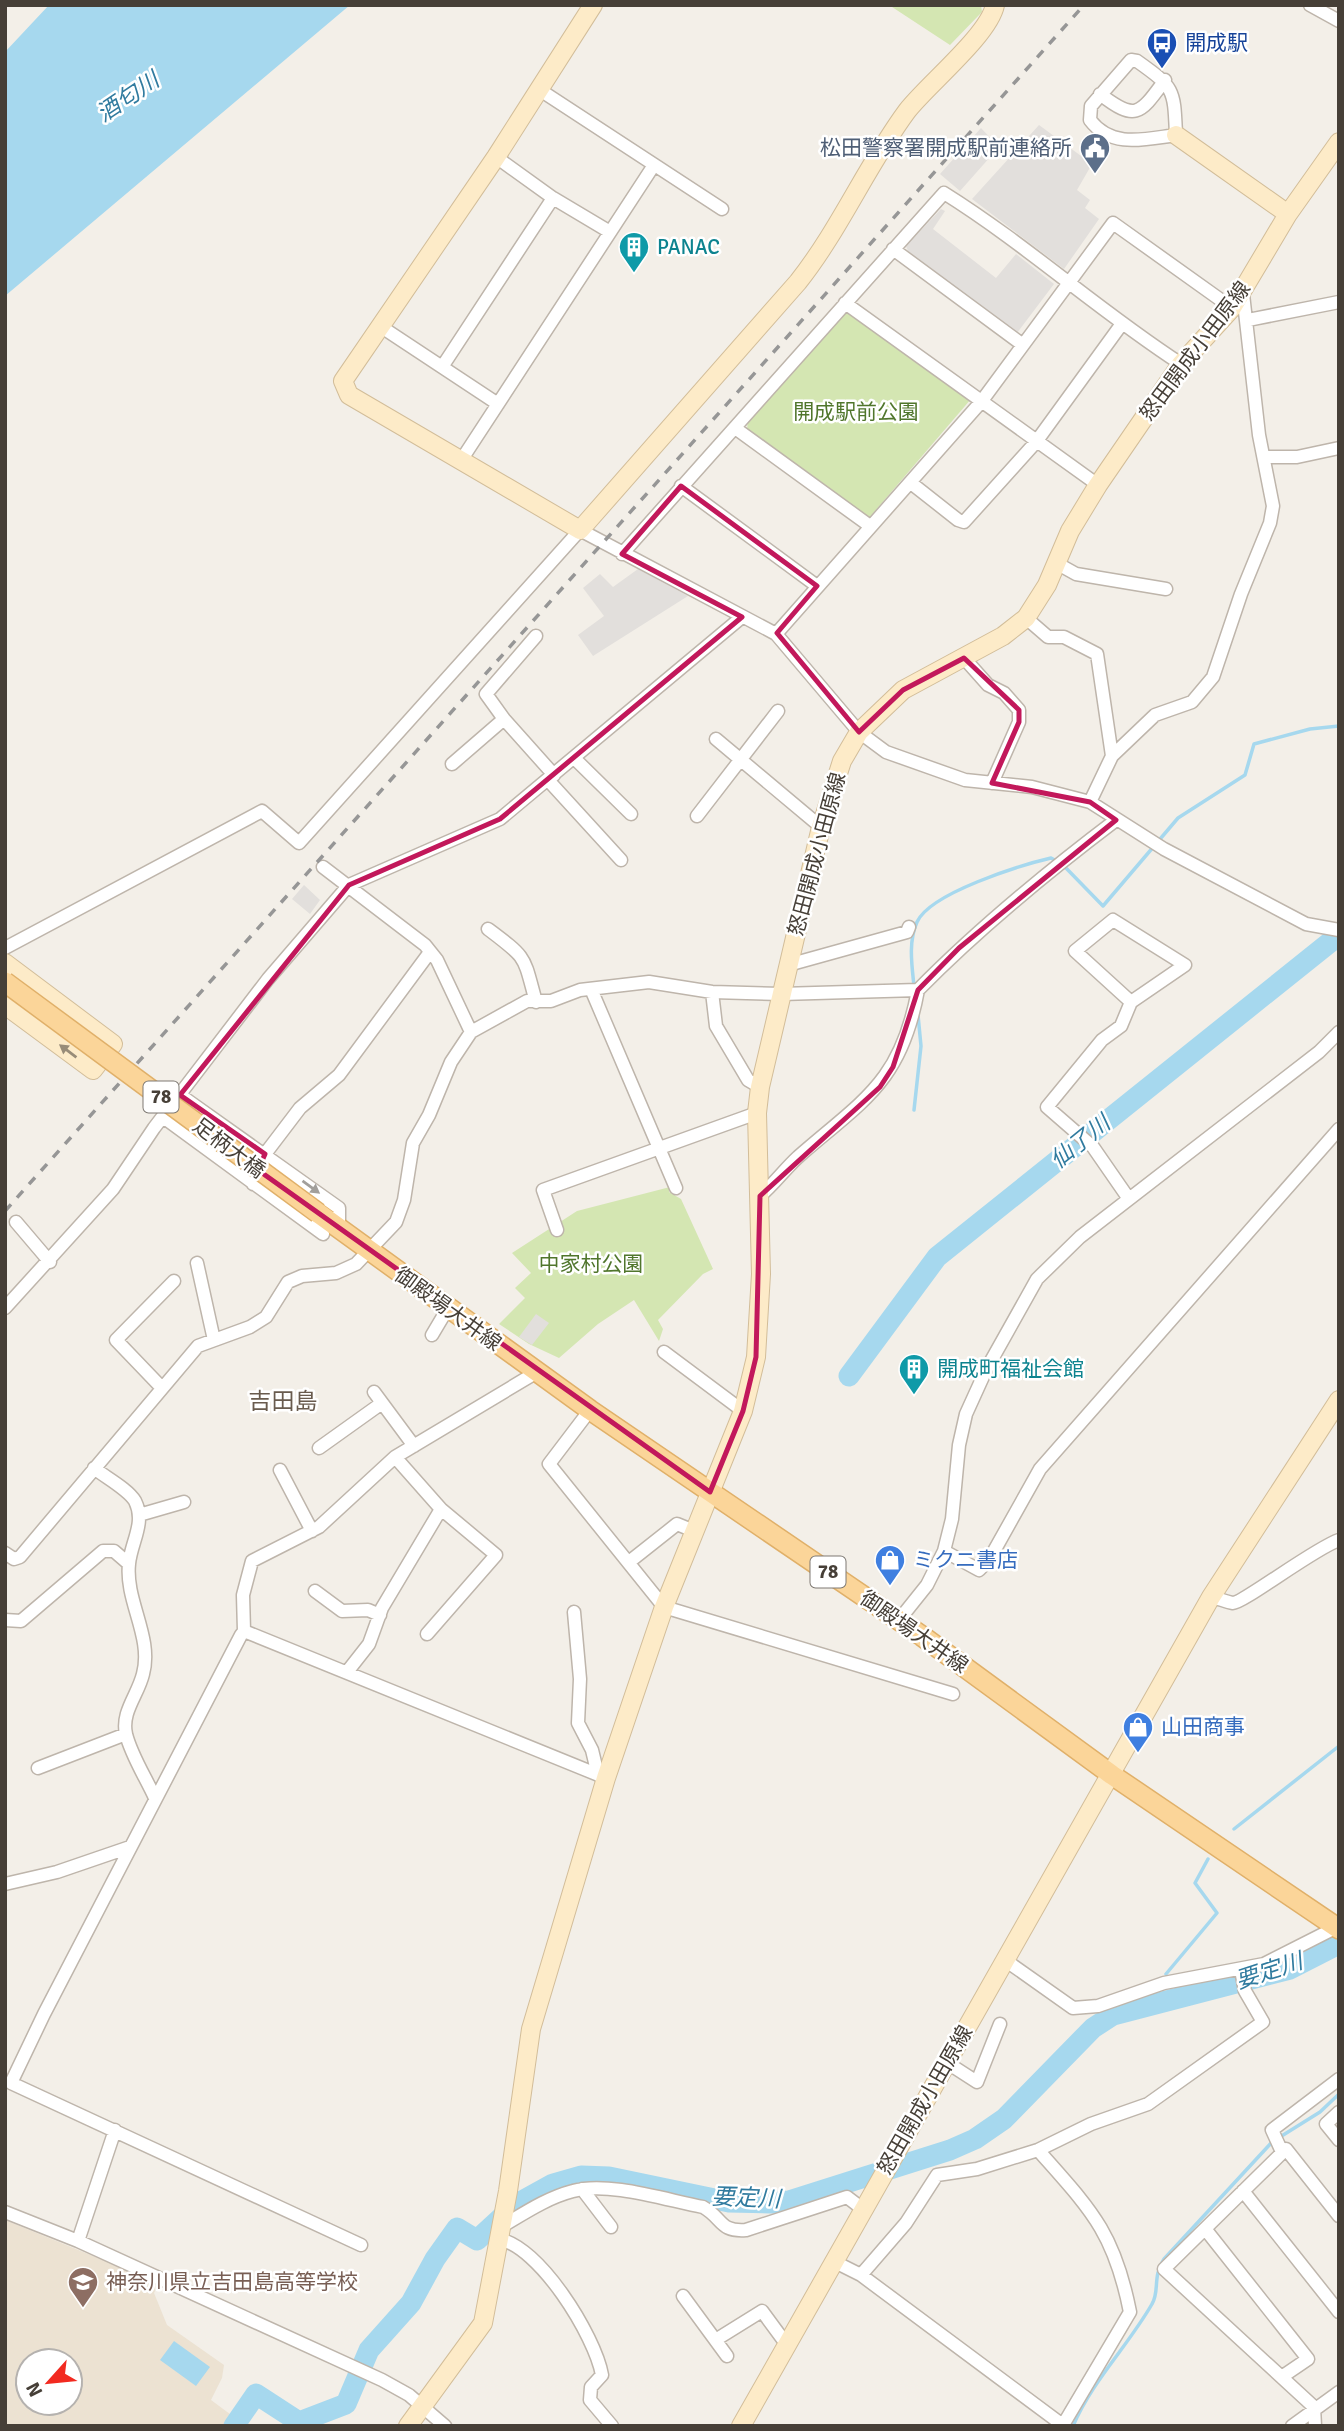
<svg xmlns="http://www.w3.org/2000/svg" width="1344" height="2431" font-family="Signika,'Noto Sans JP',sans-serif">
<style>
.education{fill:#ece2d2;fill-rule:evenodd}
.green{fill:#d4e6b2}
.parking{fill:#e2dfdc}
.water{fill:#a6d8ee}
.lines{fill:none;stroke-linecap:round;stroke-linejoin:round}
.stream{stroke:#a6d8ee;stroke-width:3.5}
.river{stroke:#a6d8ee;stroke-width:21}
.street-casing{stroke:#beb5ab;stroke-width:15}
.secondary-casing{stroke:#d2bd99;stroke-width:20}
.primary-casing{stroke:#e0b069;stroke-width:22}
.street{stroke:#fff;stroke-width:12}
.secondary{stroke:#fdebc8;stroke-width:18}
.primary{stroke:#fbd599;stroke-width:19}
.rail{stroke:#969696;stroke-width:3.5;stroke-dasharray:9 9;stroke-linecap:butt}
.primary-bridge-casing{stroke:#e0b069;stroke-width:22;stroke-linecap:butt}
.primary-bridge{stroke:#fbd599;stroke-width:19}
.oneway{fill:#988c78}
.oneway2{fill:#a29f9b}
.marked{fill:none;stroke:#c2185b;stroke-width:5;stroke-linejoin:round}
.labels{text-anchor:middle;dominant-baseline:central;stroke-width:5;stroke-linejoin:round;paint-order:stroke}
.shield{fill:#fff;stroke:#7e7973;stroke-width:2}
.shield-label{font-size:19px;font-weight:bold;fill:#463f37}
.transit-label{font-size:21px;fill:#164399;stroke:#fff;text-anchor:start}
.service-label{font-size:21px;fill:#4e5e75;stroke:#fff;text-anchor:end}
.culture-label{font-size:21px;fill:#0d838f;stroke:#fff;text-anchor:start}
.street-label{font-size:21px;fill:#463f37;stroke:#fff}
.park-label{font-size:21px;fill:#50762c;stroke:#fff}
.shop-label{font-size:21px;fill:#366cbe;stroke:#fff;text-anchor:start}
.education-label{font-size:21px;fill:#785e54;stroke:#fff;text-anchor:start}
.water-label{font-size:23px;font-style:italic;fill:#307b9f;stroke:#fff}
.neighbourhood-label{font-size:23px;fill:#695b4e;stroke:#fff}
</style>
<rect width="100%" height="100%" fill="#f3efe8"/>
<path class="education" d="M5,2220L159,2283L154,2293L167,2325L224,2365L222,2378L211,2400L238,2420L233,2426H5ZM28,2361H70V2403H28Z"/>
<path class="green" d="M889,5H981L982,12L950,45Z
M844,308L971,399L869,518L747,430L748,419Z
M670,1187L669,1192L681,1199L713,1269L703,1274L658,1320L663,1329L659,1341L634,1300L598,1324L559,1358L529,1344L499,1324L525,1298L515,1288L531,1273L512,1253L577,1211Z"/>
<path class="parking" d="M1039,125L1092,164L1077,190L1090,200L1085,208L1099,219L1064,269L972,199Z
M981,128L999,147L960,191L940,174Z
M941,209L945,211L933,229L996,278L1016,254L1054,284L1017,333L908,251L906,246Z
M638,569L688,596L593,656L578,635L604,616L583,588L600,574L613,587Z
M304,885L320,900L310,914L292,899Z
M536,1314L549,1323L532,1345L519,1337Z"/>
<path class="water" d="M49,5H350L5,296V52Z
M174,2341L210,2367L196,2386L160,2360Z"/>
<g class="lines">
<path class="stream" d="M1064,866L1103,906L1178,818L1245,775L1254,744L1310,729L1339,726
M914,986C912,966 908,942 917,922C930,893 1021,865 1051,858L1058,862
M914,1110L921,1046L918,1015
M1234,1829L1339,1746
M1166,1974L1217,1913L1195,1883L1208,1859
M1151,2006L1157,1994
M1280,2137L1320,2112L1339,2094
M1073,2426C1092,2381 1128,2346 1152,2304C1160,2291 1152,2277 1164,2259L1273,2141"/>
<path class="river" d="M849,1376L937,1257L1339,935
M234,2426L256,2394L299,2422L346,2404L369,2350L411,2303L435,2259L457,2228L477,2240L515,2205L553,2184L581,2176L609,2177L729,2202L771,2203L789,2201L950,2150L975,2139L1004,2119L1093,2028L1113,2015L1290,1969L1339,1944"/>
<g class="street-casing">
<path id="street" d="M1310,5L1339,21
M1131,60L1137,61C1175,88 1174,89 1176,135C1145,139 1112,149 1090,120L1091,106Z
M540,90L722,209
M1100,94C1136,122 1140,114 1165,80
M496,157L553,198
M893,249L1023,345
M845,303L1098,485
M1248,320L1339,302
M380,326L498,404
M442,367L553,198L610,232
M735,428L870,526
M1265,457H1297L1339,448
M462,459L654,165
M911,483L958,520L964,522L1036,442L1121,325
M681,486L817,586
M622,554L944,193C1027,245 1099,311 1181,364
M1058,564L1076,574L1166,589
M1026,618L1048,637H1064L1097,654L1112,756
M776,634L981,402L1113,223L1232,308
M536,636L486,694L504,719L554,775
M964,658L988,685L1004,693L1019,710V722L992,783
M716,739L821,827
M574,758L631,814
M452,764L504,719
M548,780L621,860
M1090,802L1112,756L1155,715L1192,702L1213,677L1241,594L1270,523L1273,506L1259,435L1243,294
M697,816L778,711
M323,867L425,945L437,960L471,1032
M488,929C528,959 523,955 536,1002
M5,948L262,811L299,843L580,530L776,634L859,732L886,752L965,780L1032,787L1090,802L1164,849L1306,924L1339,930
M788,965L907,932L909,927
M591,989L676,1188
M712,992L716,1026L748,1080L760,1087
M180,1095L339,1208V1229
M163,1117L323,1234
M253,1184L265,1154L300,1108L339,1075L430,952
M760,1196C774,1184 785,1169 798,1157C863,1100 901,1083 918,990
M1129,1199L1093,1147L1047,1107L1102,1040L1121,1026L1131,1002L1185,965L1113,920L1075,951L1131,1002
M16,1222L50,1262
M557,1230L543,1190L757,1113
M197,1263L214,1340
M5,1308L113,1189L154,1128L268,979L349,885L500,819L742,617
M432,1335L448,1308
M664,1352L743,1411
M162,1388L116,1340L174,1281
M374,1392L414,1446
M590,1410L549,1464L664,1607L953,1694
M319,1448L382,1403
M94,1468C105,1477 128,1489 135,1501C146,1523 131,1542 129,1564C125,1601 153,1637 143,1674C138,1695 121,1712 126,1734C131,1755 146,1778 155,1798
M280,1470L312,1531
M139,1515L184,1502
M944,1551L979,1570L989,1560L1040,1469L1339,1129
M5,1553L14,1559L20,1557L198,1346L250,1327L266,1317L288,1282L302,1276L336,1273L356,1264L396,1222L404,1200L413,1143L429,1115L451,1062L471,1032L527,1001H551L580,990L649,982L712,992L781,994L918,990C979,928 1046,873 1116,820
M629,1562L677,1524L694,1531
M315,1591L342,1611L368,1610L380,1615
M1211,1597C1218,1598 1226,1602 1233,1603C1243,1603 1315,1548 1339,1540
M574,1612L580,1679L578,1723L592,1750L598,1775
M5,1620L21,1621L103,1551H114L129,1564
M899,1620L927,1585L944,1551L952,1519L959,1445L966,1414L986,1370L1037,1279L1080,1237L1319,1052L1339,1032
M244,1631L243,1595L252,1561L319,1527L395,1457
M427,1634L496,1555L441,1509L395,1457L537,1372
M347,1672L369,1644L382,1608L441,1509
M38,1768L126,1734
M5,1884L57,1872L130,1847
M1005,1960L1073,2008L1098,2006L1164,1983L1264,1964L1339,1926
M946,2062L977,2082L1000,2024
M1339,2112L1326,2124L1339,2140
M1038,2150C1090,2209 1114,2231 1130,2312L1063,2425
M1282,2152L1272,2130L1339,2079
M582,2189L611,2227
M1243,2191L1339,2312
M5,2212L78,2241L382,2380L409,2395L445,2426
M499,2228C523,2214 546,2198 573,2191C608,2181 666,2200 703,2207C723,2218 719,2232 746,2230L847,2197L864,2210
M1206,2230L1308,2359L1283,2376
M498,2239C539,2245 595,2336 602,2375L591,2387L590,2400L612,2426
M78,2241L115,2130
M361,2245L11,2083L44,2014L241,1635L244,1631L606,1778
M835,2262L861,2275L1064,2426
M861,2275L906,2223L937,2175L977,2169L1038,2150L1091,2124L1148,2104L1263,2022L1245,1991L1241,1970
M683,2296L727,2356
M717,2339L762,2311L787,2345
M1292,2426L1339,2392
M1315,2426L1314,2407L1164,2269L1286,2149L1339,2216"/>
</g>
<g class="secondary-casing">
<path id="secondary" d="M593,5L496,157L343,381L349,395L580,530L798,282C840,229 867,165 907,111C927,85 989,35 995,5
M1176,135L1288,214
M5,963L113,1044L93,1070L5,1005
M408,2426L483,2323L508,2191L531,2029L606,1778L664,1607L743,1411L756,1357L761,1274L757,1113L760,1087L821,827L842,761L859,732L903,690L1003,636L1026,618L1047,585L1070,531L1098,485L1181,364L1232,308L1288,214L1339,142
M741,2426L1211,1597L1339,1400"/>
</g>
<g class="primary-casing">
<path id="primary" d="M318,1213L590,1410L922,1636L1112,1775L1339,1929"/>
</g>
<use href="#street" class="street"/>
<use href="#secondary" class="secondary"/>
<use href="#primary" class="primary"/>
<path class="rail" d="M5,1211L1084,5"/>
<g class="primary-bridge-casing">
<path id="primary-bridge" d="M5,982L318,1213"/>
</g>
<use href="#primary-bridge" class="primary-bridge"/>
</g>
<defs><path id="oneway-solid" d="M-6-.8H1V-3.2L6.5 0L1 3.2V.8H-6Z" transform="scale(1.75)"/></defs>
<use class="oneway" href="#oneway-solid" transform="translate(68 1051) rotate(-143)"/>
<use class="oneway2" href="#oneway-solid" transform="translate(311 1187) rotate(36)"/>
<path class="marked" d="M681,486L817,586L777,633L859,732L903,690L964,658L1019,710V722L992,783L1090,802L1116,820L959,948L918,990L893,1067L880,1087L760,1196L756,1357L743,1411L710,1492L258,1170L265,1154L180,1095L349,885L500,819L742,617L622,554Z"/>
<defs>
<g id="bus-pin" transform="scale(1.575)"><path d="M0 17L-7.5 6A9.5 9.5 0 1 1 7.5 6Z" fill="#1a4fb4" stroke="#fff"/><path d="M-5-6H5V4H4V6H2V4H-2V6H-4V4H-5ZM-3.5-4V0h7V-4ZM-3.5 1.2v1.5H-2V1.2ZM2 1.2v1.5H3.5V1.2Z" fill="#fff"/></g>
<g id="civic-pin" transform="scale(1.575)"><path d="M0 17L-7.5 6A9.5 9.5 0 1 1 7.5 6Z" fill="#5c6f8a" stroke="#fff"/><path d="M-.6-6.5H3V-4.5H.6V-3L4-1V1h2V6H-6V1h2V-1L-.6-3ZM-1.2 2.5V6h2.4V2.5Z" fill="#fff"/></g>
<g id="building-pin" transform="scale(1.575)"><path d="M0 17L-7.5 6A9.5 9.5 0 1 1 7.5 6Z" fill="#0f9aa8" stroke="#fff"/><path d="M-4-6H4V6H1V3H-1V6H-4ZM-2.5-4.3h1.7v1.8h-1.7ZM.8-4.3h1.7v1.8H.8ZM-2.5-1h1.7V.8h-1.7ZM.8-1h1.7V.8H.8Z" fill="#fff"/></g>
<g id="shop-pin" transform="scale(1.575)"><path d="M0 17L-7.5 6A9.5 9.5 0 1 1 7.5 6Z" fill="#3f7fe0" stroke="#fff"/><path d="M-5-2.5h2.3a2.7 3.5 0 0 1 5.4 0H5L5.5 6h-11ZM-1.5-2.5h3a1.5 2.3 0 0 0-3 0Z" fill="#fff"/></g>
<g id="school-pin" transform="scale(1.575)"><path d="M0 17L-7.5 6A9.5 9.5 0 1 1 7.5 6Z" fill="#8d6e63" stroke="#fff"/><path d="M0-5L7-2L0 1L-7-2ZM-4 1L0 2.5L4 1V4Q0 6-4 4Z" fill="#fff"/></g>
</defs>
<g fill-rule="evenodd">
<use href="#bus-pin" x="1162" y="43"/>
<use href="#civic-pin" x="1095" y="148"/>
<use href="#building-pin" x="634" y="247"/>
<use href="#building-pin" x="914" y="1369"/>
<use href="#shop-pin" x="890" y="1560"/>
<use href="#shop-pin" x="1138" y="1727"/>
<use href="#school-pin" x="83" y="2282"/>
</g>
<g class="labels">
<g class="shield">
<rect x="143.5" y="1081.5" width="35" height="31" rx="5"/>
<rect x="810.5" y="1556.5" width="35" height="31" rx="5"/>
</g>
<g class="shield-label">
<text x="161" y="1097">78</text>
<text x="828" y="1572">78</text>
</g>
<g class="transit-label">
<text x="1185" y="43">開成駅</text>
</g>
<g class="service-label">
<text x="1072" y="148">松田警察署開成駅前連絡所</text>
</g>
<g class="culture-label">
<text x="657" y="247">PANAC</text>
<text x="937" y="1369">開成町福祉会館</text>
</g>
<g class="street-label">
<text transform="translate(1195 351) rotate(-53)">怒田開成小田原線</text>
<text transform="translate(817 854) rotate(-75)">怒田開成小田原線</text>
<text transform="translate(229 1148) rotate(37)">足柄大橋</text>
<text transform="translate(448 1309) rotate(36)">御殿場大井線</text>
<text transform="translate(914 1632) rotate(35)">御殿場大井線</text>
<text transform="translate(925 2100) rotate(-60)">怒田開成小田原線</text>
</g>
<g class="park-label">
<text x="856" y="412">開成駅前公園</text>
<text x="591" y="1264">中家村公園</text>
</g>
<g class="shop-label">
<text x="913" y="1560">ミクニ書店</text>
<text x="1161" y="1727">山田商事</text>
</g>
<g class="education-label">
<text x="106" y="2282">神奈川県立吉田島高等学校</text>
</g>
<g class="water-label">
<text transform="translate(128 97) rotate(-34)">酒匂川</text>
<text transform="translate(1080 1142) rotate(-39)">仙了川</text>
<text transform="translate(1269 1971) rotate(-18)">要定川</text>
<text transform="translate(746 2198) rotate(2)">要定川</text>
</g>
<g class="neighbourhood-label">
<text x="283" y="1401">吉田島</text>
</g>
</g>
<rect width="1344" height="2431" fill="none" stroke="#463f37" stroke-width="14"/>
<g transform="translate(49 2382) rotate(243)"><circle r="33" fill="#ffffff" stroke="#b5b2af" stroke-width="2"/>
<path d="M0-5L12 26L0 18L-12 26Z" fill="#f22a20"/>
<text y="-10" font-size="19" font-weight="bold" text-anchor="middle" fill="#463f37">N</text>
</g>
</svg>
